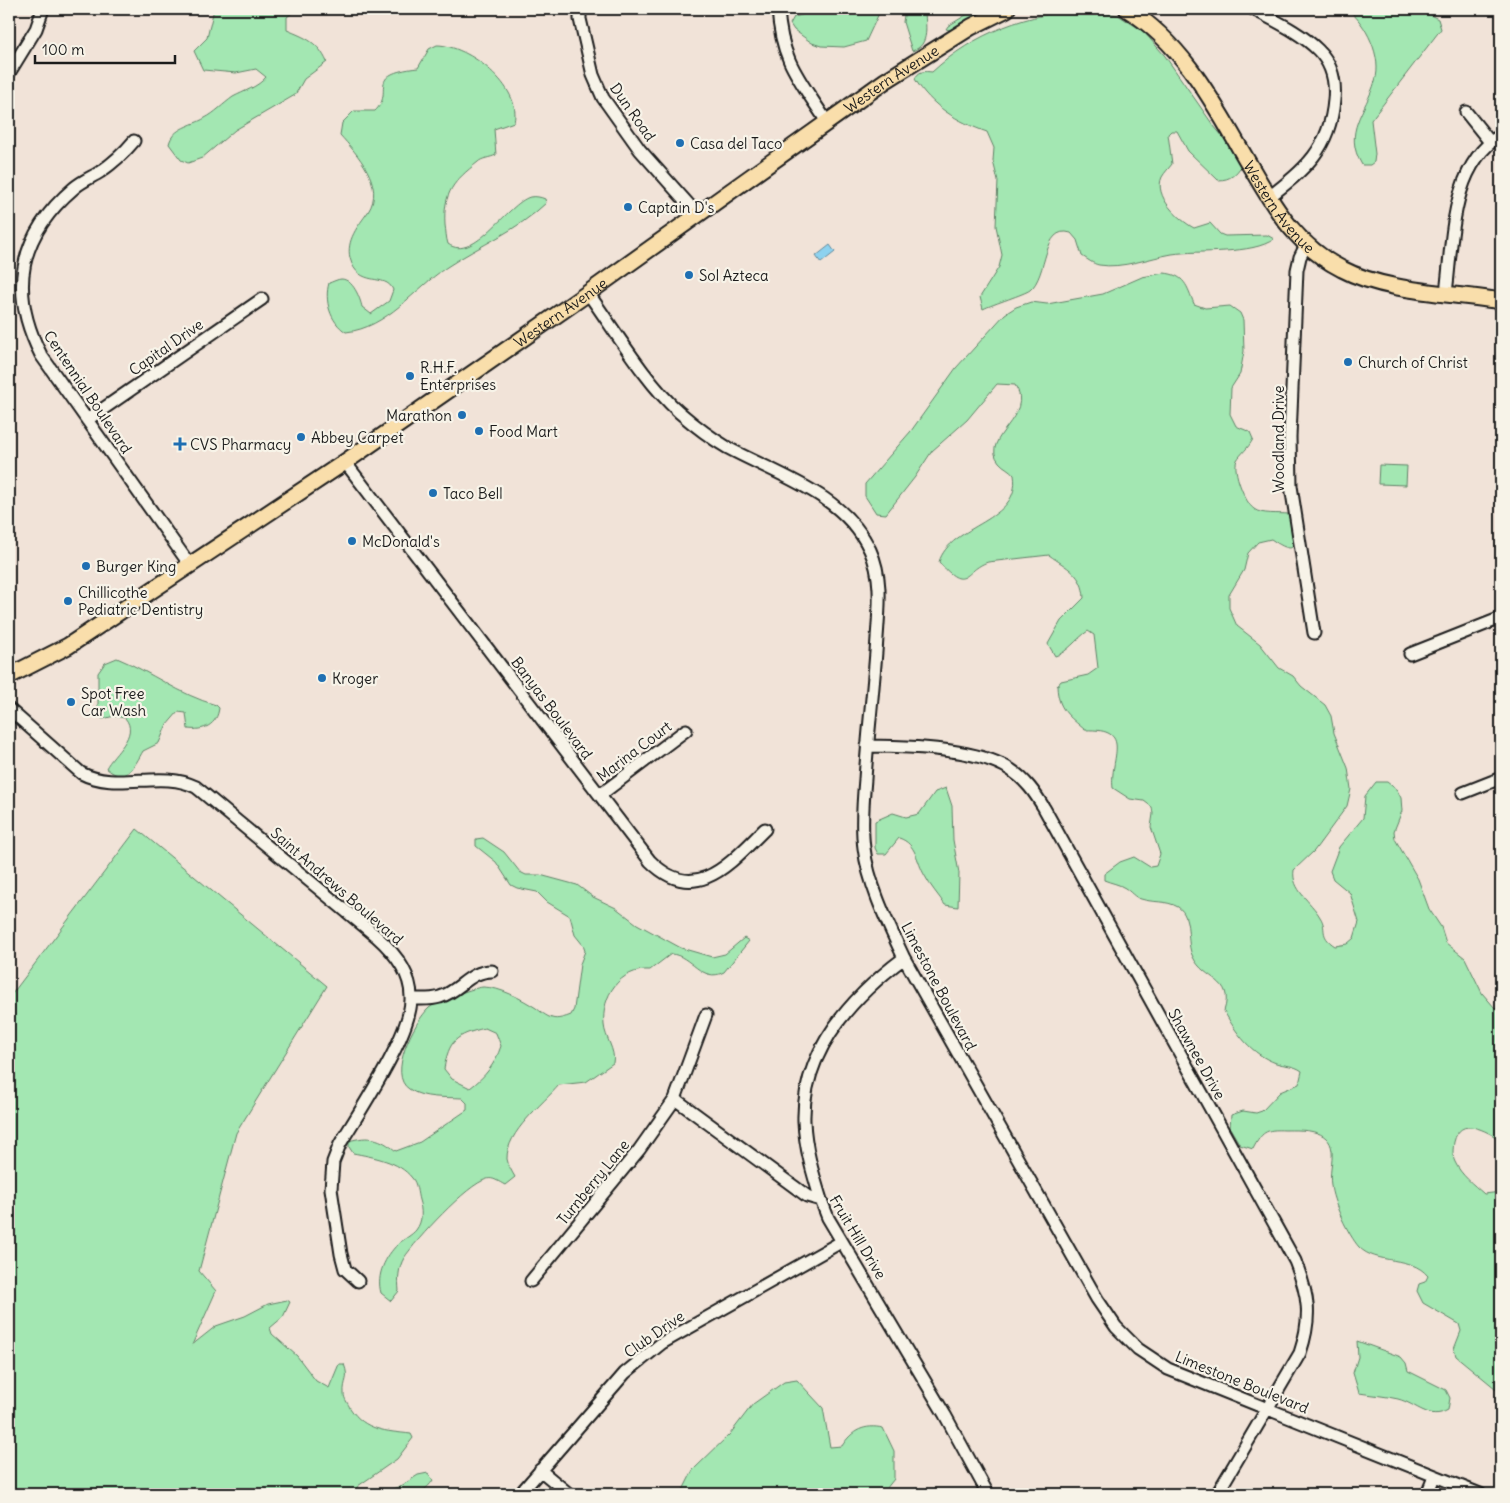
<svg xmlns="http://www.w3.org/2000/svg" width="1510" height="1503" font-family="Delius,sans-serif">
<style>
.green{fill:#a3e7b2;stroke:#608267;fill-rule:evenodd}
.water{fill:#8dd2ef;stroke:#60899b}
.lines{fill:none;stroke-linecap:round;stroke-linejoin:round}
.minor-casing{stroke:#1c1c1c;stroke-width:15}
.major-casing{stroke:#1c1c1c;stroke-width:19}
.minor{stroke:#f7f3e8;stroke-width:11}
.major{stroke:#f9deab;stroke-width:15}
.poi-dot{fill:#1f6fb2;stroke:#f7f3e8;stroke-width:2}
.labels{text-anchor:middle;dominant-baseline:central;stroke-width:4.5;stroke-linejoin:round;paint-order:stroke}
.street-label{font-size:15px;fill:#1c1c1c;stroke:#f7f3e8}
.poi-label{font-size:15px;fill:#1c1c1c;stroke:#f7f3e8;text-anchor:start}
</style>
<rect width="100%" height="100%" fill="#f1e3d8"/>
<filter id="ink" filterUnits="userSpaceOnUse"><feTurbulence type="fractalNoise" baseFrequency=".02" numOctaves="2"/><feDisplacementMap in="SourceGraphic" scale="10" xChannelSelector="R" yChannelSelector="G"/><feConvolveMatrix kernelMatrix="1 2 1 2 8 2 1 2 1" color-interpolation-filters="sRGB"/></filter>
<g filter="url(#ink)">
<path class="green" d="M214,9H297L287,17V30C306,38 318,42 327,62L304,79L295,95L235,130L202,158L188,163L181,160L169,144C173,127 192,126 205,118C215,113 223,104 233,97C244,91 258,87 266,77L256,69L236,73L203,70L194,51L207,38Z
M811,9H881L866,41L844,47L821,46L812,43L794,30L790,24L794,17L805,14Z
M905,9H925C925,25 931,45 912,51L903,22Z
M976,9H986L950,30L946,29L948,26Z
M1347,9H1419L1438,19L1441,29L1371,120L1375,154L1374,162L1370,165H1362C1342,131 1366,112 1375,81C1383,58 1366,23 1347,9Z
M1086,10L1118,15L1143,31L1165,56L1213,125L1241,158L1242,165C1236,174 1231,180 1218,180L1188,151L1177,131H1171L1168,134L1172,164C1169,168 1165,172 1162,177C1153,196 1179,220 1194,228L1210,223L1220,234L1225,236L1267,235L1274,239C1253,255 1199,250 1172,254C1149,258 1122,269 1099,265C1093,264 1087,259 1082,256L1077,240L1071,233C1042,224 1048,276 1030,290C1025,294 993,304 983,309L980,297L999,267L1002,255L996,226L998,181L993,161L994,148L987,132C958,122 931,106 915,79C918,71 924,71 932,72C974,33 1029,12 1086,10Z
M437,45C468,45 523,87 514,122L494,129L496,155C490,158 482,158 478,162C454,181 443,192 445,225C446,231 446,238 448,244C474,263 508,203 530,197C535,196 541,197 545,199L546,203C517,231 480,245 447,267C414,289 387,328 346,332C330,322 324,300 329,283C332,282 338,279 341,279C353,279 360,298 362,307L371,314L389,301L393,290C386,272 358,289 350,258C346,240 358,226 368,212C386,185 357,154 340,135L342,123L354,111H375C396,91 363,74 418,68L429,49Z
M1164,273C1185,275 1187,286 1194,304L1205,308L1230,306L1240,313L1243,320L1244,351L1240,374L1231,388L1230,414L1236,426L1250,432L1253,439C1248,449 1241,453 1237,460C1232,470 1245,503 1254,509C1261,515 1279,513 1288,514C1294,536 1304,562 1271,539L1258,542L1248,553L1244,570L1229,595V608L1237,626L1260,644L1279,668L1293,676L1301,686L1325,705L1331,716L1334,733L1348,768L1351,789L1347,806L1314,851L1294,870C1291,890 1311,901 1320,917C1328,929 1318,935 1335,946L1347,944L1354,938L1359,922L1350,893L1333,879L1330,871L1339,847L1363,818L1365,796L1376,782H1387L1397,790L1401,798L1402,811L1394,831L1395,839L1418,879L1429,909L1441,927L1446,943L1465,958L1482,993L1501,1015V1140C1486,1131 1460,1115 1454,1142C1453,1149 1452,1156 1455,1162C1461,1175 1473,1184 1484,1194L1501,1192V1393L1456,1356L1454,1349L1461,1331L1459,1324L1423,1303L1417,1291L1419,1284L1425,1282L1428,1276C1411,1255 1376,1265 1359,1247C1349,1236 1332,1201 1331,1185C1329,1174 1333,1162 1332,1151C1330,1128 1301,1130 1285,1130C1265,1129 1262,1132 1253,1149L1240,1145L1230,1128L1231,1115L1243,1111L1256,1113L1262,1111L1280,1092L1299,1084L1302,1071C1294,1065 1285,1066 1276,1063C1251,1054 1236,1033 1224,1011C1235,978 1204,981 1193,957C1185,942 1193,917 1178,907C1166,900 1153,903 1141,899C1135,898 1130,891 1125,888C1119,884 1111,883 1104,880V874L1120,862L1134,857L1150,867L1156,866L1160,854L1151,827L1153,814L1152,807L1144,801L1130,799L1113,788C1109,758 1135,728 1085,730C1069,716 1058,710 1057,686L1061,681L1088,675L1098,668L1094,635L1088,631C1077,638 1067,653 1055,656L1048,644L1061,621L1084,598C1083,574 1067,568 1049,555L988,562C964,570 967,594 939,562C950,524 1022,522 1014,475C1010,469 1004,468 999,462C979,438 1036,416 1015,385L997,384L967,420L932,451L915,477L886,514L876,513L865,496V484L911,431L956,368L1005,314L1016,307L1031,302L1047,304L1103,294L1142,277Z
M1379,465L1407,466L1406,485L1378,484Z
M117,658C151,672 180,695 216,705L219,708C217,725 204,731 188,729L186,713L178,712L166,726L159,743L143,751C135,765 126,786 106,768C113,754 140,735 125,718L114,716L103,719L98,716V673L105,663Z
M946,788L952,806L953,840L959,873L958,907L945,905C939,896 930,886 925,876C916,861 917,844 899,838L886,854H878L875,848V821L893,813L906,817L919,814L935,792Z
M137,829L327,986L236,1133L199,1271L216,1291L192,1345L216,1326L245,1316L268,1304L287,1300L290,1302L283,1317L270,1328L272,1334L297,1356L316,1381L329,1388L339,1364H344C350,1380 343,1380 344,1394C344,1399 348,1403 350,1408C365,1431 386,1431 411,1434L413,1438L397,1459L358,1486L353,1494H9V998Z
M483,838L504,852L520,872L526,875H540L577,885L593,897L616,908L637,924L681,948L712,957L725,954L744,938L749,941L724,972C702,984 691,955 671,954L650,970C620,968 601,996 604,1025C605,1038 616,1050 613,1063L586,1082L559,1085C543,1104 506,1132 507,1159C508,1165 512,1172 515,1177L505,1185C499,1182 493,1177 487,1179C467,1184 416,1240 404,1258C398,1268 398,1280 399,1291L391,1301L381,1293C376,1275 385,1257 398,1244C404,1239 412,1235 416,1230C423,1221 422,1210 419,1200C417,1193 417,1183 412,1178C399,1161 373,1157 353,1153L349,1147V1141C369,1135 380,1138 396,1151L420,1142L467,1110V1103L462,1098C446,1097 423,1099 409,1089C387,1075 414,1022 429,1008C438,1001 471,988 483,987C500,987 522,999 536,1008C540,1011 547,1017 552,1018C557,1020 566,1017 571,1015L574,1009L580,964L585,951L583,945L575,935L570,916L547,902L537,892L517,888L511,885L496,862L476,846V839ZM485,1028L496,1033L501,1046C495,1064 486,1076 470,1088L452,1079L444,1069C449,1040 456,1035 485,1028Z
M1357,1341L1401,1357L1406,1363L1408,1371L1446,1390L1450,1398L1448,1410C1429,1421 1417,1404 1398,1399C1385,1396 1372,1395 1359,1393L1353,1373L1358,1357Z
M797,1380L823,1408L830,1447L842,1446C852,1430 865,1424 883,1428L894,1451V1479L882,1494H681L693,1470L730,1434L753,1404L784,1382Z
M428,1473L433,1480C420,1501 400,1494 378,1494L401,1486L418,1475Z"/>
<path class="water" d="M830,245L835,252L821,263L816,256Z"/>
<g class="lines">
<g class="minor-casing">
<path id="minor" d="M580,9V19L593,75L603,98L640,150L698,215
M778,9C781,61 800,80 827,122
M1253,9C1275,21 1300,32 1318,50C1331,63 1336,81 1334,100C1330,149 1305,169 1268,198
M9,73L36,29L43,9
M1466,112L1490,142
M134,141C124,153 113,163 100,172C92,177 82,181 74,188C19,235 8,290 41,355L190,565
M1306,245L1300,257L1297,270L1290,437L1291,486L1314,633
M588,293C614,329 646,383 679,412C694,425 711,438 728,448C778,475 844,494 870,550C883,578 879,608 877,638C874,685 868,732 865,779C863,801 861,826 864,848C868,884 889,926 904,958L1097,1299L1116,1327L1138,1349L1168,1369L1480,1494
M1446,293C1453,240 1450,166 1501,135
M87,420L262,299
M345,462L650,861C696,907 731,862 765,829
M1410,654L1501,618
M9,709L81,773C117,792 161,769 196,787L376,936C394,952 411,972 411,997C413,1032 359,1112 340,1144L333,1162L331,1189L341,1254L345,1269L358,1281
M867,746C906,746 979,748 1011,770C1026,780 1035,793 1044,808L1295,1261C1309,1296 1312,1317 1300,1353L1217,1494
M1463,793L1501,778
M600,795L686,730
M412,999C421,999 431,1000 440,997C460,991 469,971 492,971
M706,1015L675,1099L807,1196L821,1200L828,1218L945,1415L988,1494
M821,1200C813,1174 805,1148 804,1121C802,1052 852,997 904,958
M531,1281L639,1150L675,1099
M540,1470L569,1494
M520,1494L625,1373L662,1343L841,1242
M1427,1494L1434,1477"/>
</g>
<g class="major-casing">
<g id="major">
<path id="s1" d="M1127,9C1187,46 1217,110 1252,169C1275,209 1298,247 1342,269C1385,292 1452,293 1501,301"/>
<path id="s2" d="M9,676L68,646L345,462L588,293L885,81L971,27L1007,9"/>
</g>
</g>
<use href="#minor" class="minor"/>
<use href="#major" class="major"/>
</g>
</g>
<g class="poi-dot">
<circle cx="680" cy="143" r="5"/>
<circle cx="628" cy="207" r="5"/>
<circle cx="689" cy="275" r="5"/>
<circle cx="1348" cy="362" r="5"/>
<circle cx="410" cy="376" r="5"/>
<circle cx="462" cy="415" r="5"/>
<circle cx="479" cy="431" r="5"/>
<circle cx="301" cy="437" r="5"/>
<path d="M177.5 436.5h5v5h5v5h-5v5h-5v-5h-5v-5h5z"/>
<circle cx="433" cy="493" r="5"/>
<circle cx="352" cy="541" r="5"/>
<circle cx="86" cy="566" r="5"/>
<circle cx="68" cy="601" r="5"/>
<circle cx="322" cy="678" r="5"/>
<circle cx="71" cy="702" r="5"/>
</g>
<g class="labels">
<g class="street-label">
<text stroke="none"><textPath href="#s2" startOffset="1066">Western Avenue</textPath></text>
<text transform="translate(633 112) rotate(55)">Dun Road</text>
<text stroke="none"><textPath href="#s1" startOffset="252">Western Avenue</textPath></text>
<text stroke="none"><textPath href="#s2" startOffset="661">Western Avenue</textPath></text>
<text transform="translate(166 347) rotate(-35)">Capital Drive</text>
<text transform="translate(88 392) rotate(56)">Centennial Boulevard</text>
<text transform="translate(1278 439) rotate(-90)">Woodland Drive</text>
<text transform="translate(552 708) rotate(53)">Banyas Boulevard</text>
<text transform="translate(634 751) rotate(-37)">Marina Court</text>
<text transform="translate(337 886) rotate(41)">Saint Andrews Boulevard</text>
<text transform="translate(939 986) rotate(62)">Limestone Boulevard</text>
<text transform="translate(1197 1054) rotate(61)">Shawnee Drive</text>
<text transform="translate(593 1182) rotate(-51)">Turnberry Lane</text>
<text transform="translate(858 1237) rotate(59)">Fruit Hill Drive</text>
<text transform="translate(654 1334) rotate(-35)">Club Drive</text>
<text transform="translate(1242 1382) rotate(22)">Limestone Boulevard</text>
</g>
<g class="poi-label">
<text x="690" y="143">Casa del Taco</text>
<text x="638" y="207">Captain D's</text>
<text x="699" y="275">Sol Azteca</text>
<text x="1358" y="362">Church of Christ</text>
<text x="420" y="367">R.H.F.<tspan x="420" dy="17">Enterprises</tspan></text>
<text x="452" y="415" text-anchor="end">Marathon</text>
<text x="489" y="431">Food Mart</text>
<text x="311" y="437">Abbey Carpet</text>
<text x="190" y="444">CVS Pharmacy</text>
<text x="443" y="493">Taco Bell</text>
<text x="362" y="541">McDonald's</text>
<text x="96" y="566">Burger King</text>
<text x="78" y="592">Chillicothe<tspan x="78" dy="17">Pediatric Dentistry</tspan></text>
<text x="332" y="678">Kroger</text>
<text x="81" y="693">Spot Free<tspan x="81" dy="17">Car Wash</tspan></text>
</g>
</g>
<rect width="1510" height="1503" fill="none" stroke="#f7f3e8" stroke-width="30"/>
<rect x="15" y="15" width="1480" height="1473" fill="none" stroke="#1c1c1c" stroke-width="2" filter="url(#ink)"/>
<path d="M35 55v8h140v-8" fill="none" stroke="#1c1c1c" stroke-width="2.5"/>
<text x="42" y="55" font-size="15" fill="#1c1c1c" stroke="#f7f3e8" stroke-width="4" paint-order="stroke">100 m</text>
</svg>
